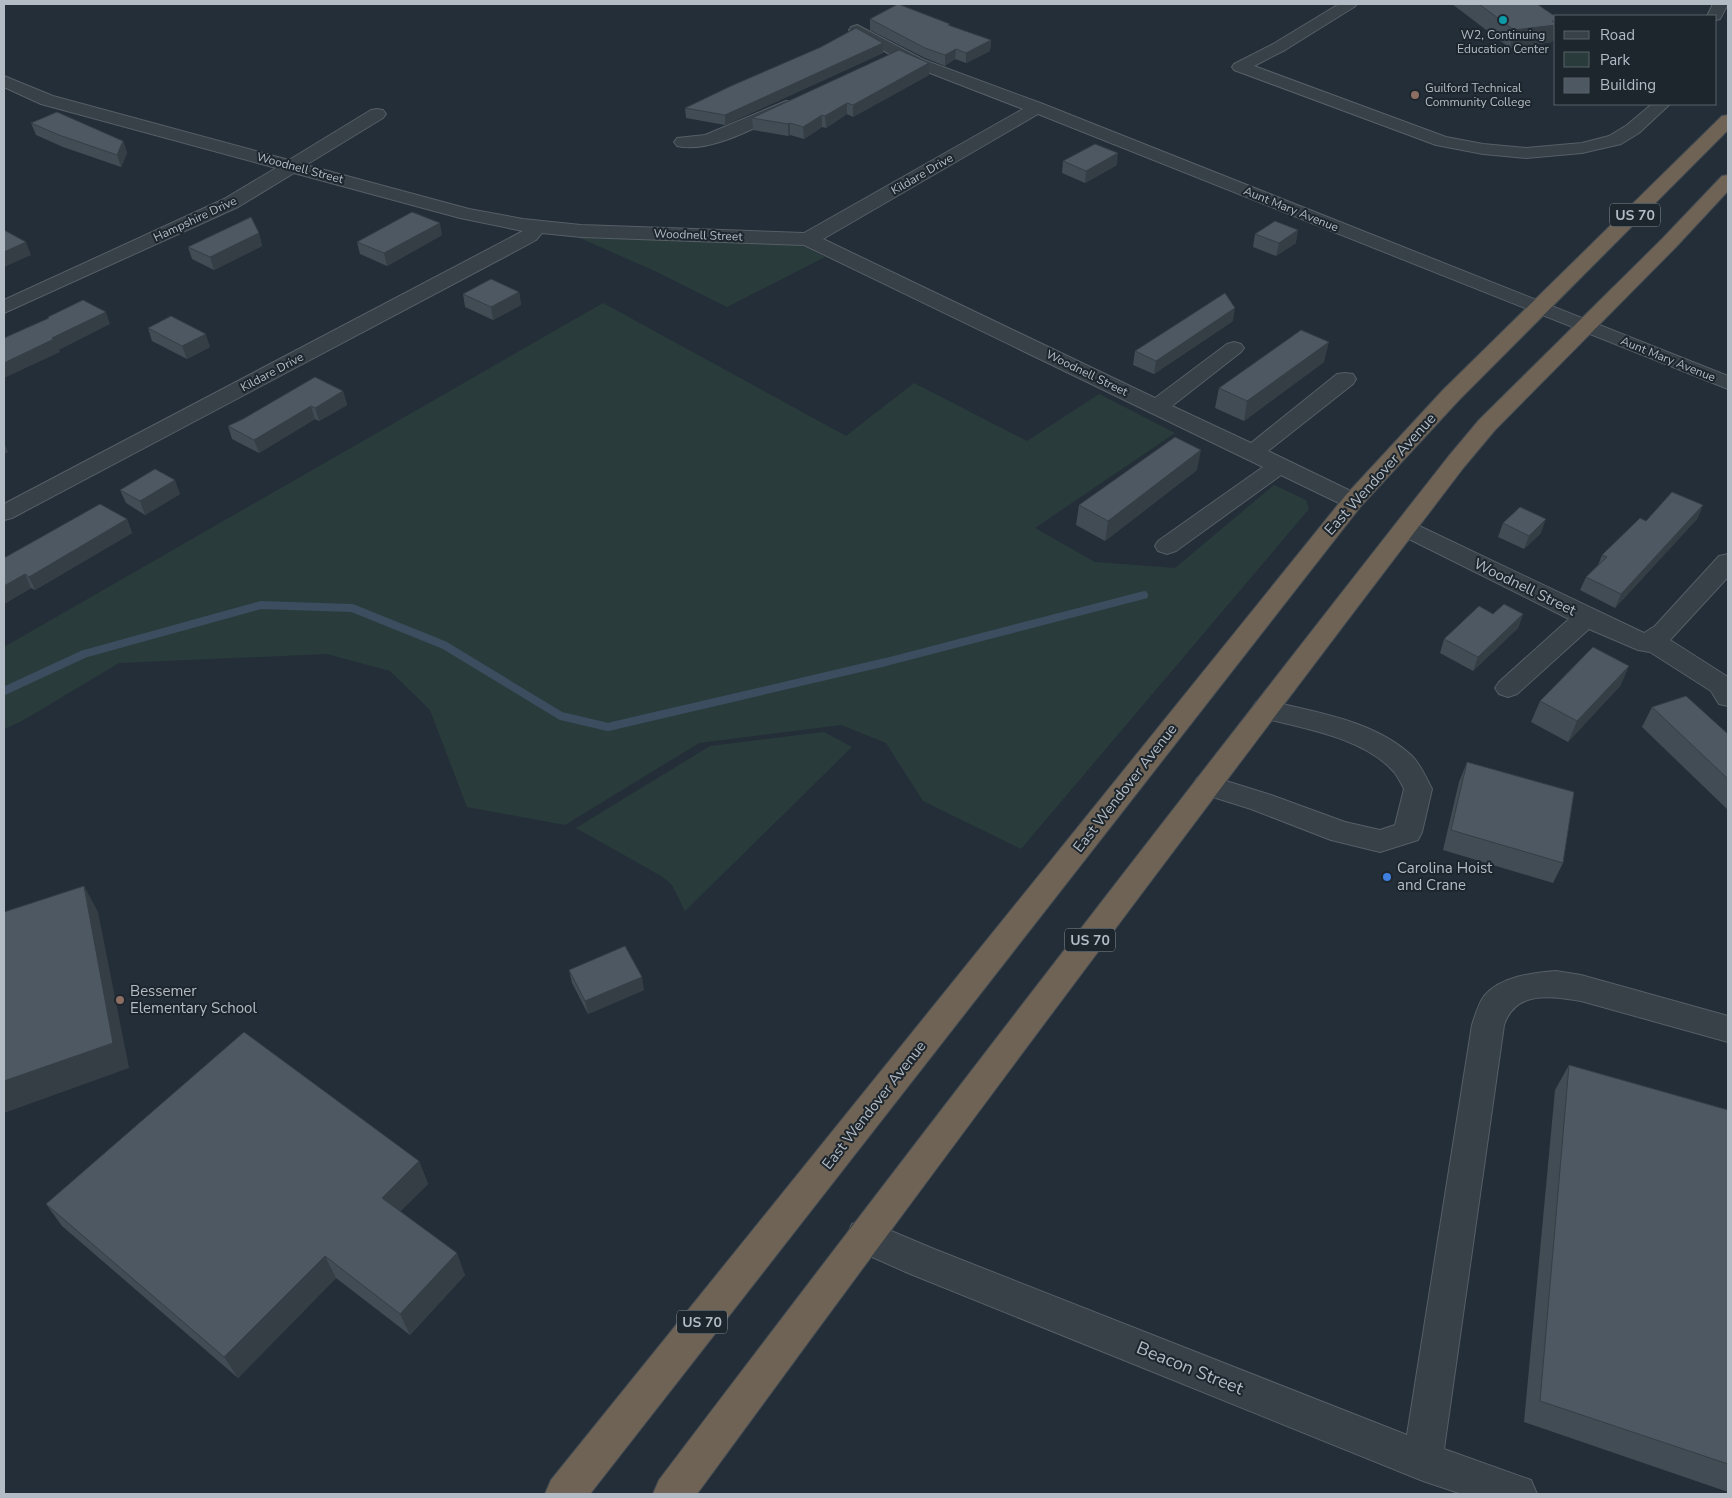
<svg xmlns="http://www.w3.org/2000/svg" width="1732" height="1498" font-family="'Nunito Sans',sans-serif">
<style>
.green{fill:#293c3b}
.lines{fill:none;stroke-linecap:round;stroke-linejoin:round}
.stream{stroke:#3b4d5f;stroke-width:8}
.minor-casing{stroke:#565e66;stroke-width:2}
.highway-casing{stroke:#434b53;stroke-width:2}
.minor{fill:#384048;fill-rule:evenodd}
.highway{fill:#6e6355;fill-rule:evenodd}
.wall{fill:#424c55}
.shaded-wall{fill:#363e45}
.building{fill:#4d5863;stroke:#363e45}
.culture-dot{fill:#0f9aa8;stroke:#1d252d;stroke-width:2}
.education-dot{fill:#8d6e63;stroke:#1d252d;stroke-width:2}
.shop-dot{fill:#3f7fe0;stroke:#1d252d;stroke-width:2}
.labels{text-anchor:middle;dominant-baseline:central;stroke-width:4;stroke-linejoin:round;paint-order:stroke}
.far-poi-label{font-size:12px;fill:#b3bbc4;stroke:#1d252d}
.far-street-label{font-size:12px;fill:#b3bbc4;stroke:#1d252d}
.shield{fill:#1d252d;stroke:#868e97;stroke-width:1}
.shield-label{font-size:14px;font-weight:bold;fill:#b3bbc4}
.street-label{font-size:15px;fill:#b3bbc4;stroke:#1d252d}
.poi-label{font-size:15px;fill:#b3bbc4;stroke:#1d252d;text-anchor:start}
.near-street-label{font-size:18px;fill:#b3bbc4;stroke:#1d252d}
</style>
<rect width="100%" height="100%" fill="#242e38"/>
<path class="green" d="M580,238L780,242L805,247L825,257L727,307L657,272Z
M603,303L846,436L914,383L1027,441L1099,394L1175,433L1035,528L1095,562L1175,568L1274,485L1306,500L1309,509L1021,849L923,801L886,743L841,725L699,743L565,825L467,807L430,710L390,671L327,654L119,663L22,721L4,729V647Z
M824,732L852,747L685,911L672,885L663,877L576,828L710,746Z"/>
<g class="lines">
<path class="stream" d="M4,691L84,654L261,605L352,608L444,645L561,716L608,727L886,662L1144,595"/>
<g class="minor-casing">
<path id="minor" d="M1339,4H1357L1354,7L1285,50L1254,66L1446,137L1483,144L1526,148L1582,143L1609,136L1627,125L1652,104H1670L1639,133L1621,144L1582,153L1526,158L1483,154L1436,145L1234,70L1232,67L1234,64L1273,44Z
M1713,4H1728L1720,19L1716,20V16H1707Z
M857,25L924,60L1043,104L1728,376V389L1038,114L823,239L1155,398L1227,344L1234,342L1241,344L1244,348L1241,352L1172,406L1251,443L1337,374L1345,373L1353,374L1356,379L1353,384L1268,451L1361,496L1365,501L1361,506L1353,508L1345,506L1281,475L1176,551L1167,554L1158,551L1155,546L1158,541L1263,467L804,245L581,237L542,233L536,240L527,245L12,518L4,520V504L523,231L460,218L294,173L238,207L4,313V300L224,199L276,168L41,104L4,87V76L53,96L289,160L371,110L377,109L383,110L386,114L383,118L306,165L469,209L523,219L581,225L804,233L1023,109L912,66L851,33L849,30L851,27Z
M786,101L792,102L795,106L792,110C761,124 712,154 677,146L674,142L677,138L705,135Z
M1405,521L1413,523L1644,633L1655,626L1719,556L1728,554V577L1670,640L1728,677V706L1719,704L1711,691L1650,652L1638,650L1589,629L1517,694L1508,697L1499,694L1495,688L1499,682L1569,619L1397,533L1393,528L1397,523Z
M1265,700C1314,712 1374,720 1412,756C1421,765 1426,778 1432,789L1422,832L1418,840L1380,852L1331,840L1251,809L1197,792L1193,785L1197,778L1207,775L1271,795L1345,822L1380,830L1395,825L1404,789C1401,783 1398,777 1394,772C1363,736 1299,728 1256,716L1252,709L1256,702Z
M1556,971L1581,975L1728,1016V1042L1581,1001C1551,996 1516,990 1504,1025L1444,1449L1531,1480L1537,1494H1462L1423,1481L908,1273L852,1248L847,1236L852,1224L865,1220L934,1249L1407,1435L1472,1025C1475,1016 1478,1004 1484,996C1501,976 1532,973 1556,971Z"/>
</g>
<g class="highway-casing">
<path id="highway" d="M1728,115V130L1459,400L1361,506L590,1494H545L551,1480L1345,496L1443,390L1722,116Z
M1728,175V191L1676,247L1495,430L1464,467C1205,807 949,1149 697,1494H653L659,1480C919,1137 1182,796 1448,457L1479,420L1662,239L1722,176Z"/>
</g>
<use href="#minor" class="minor"/>
<use href="#highway" class="highway"/>
</g>
<path class="wall" d="M1452,4H1537L1555,37H1554L1552,42L1510,48Z
M870,19L950,24V26L991,40L990,51L966,63L955,59L945,66L925,58L870,30Z
M883,43V53L725,125L686,118L685,108Z
M929,75L853,117L847,114L826,128L822,127L804,139L790,135L788,136L753,130L752,118Z
M31,123L123,141L127,153L121,167L63,147L36,135Z
M1063,161L1117,165L1085,183L1062,173Z
M259,233L262,246L214,270L192,259L188,247Z
M1255,234L1296,243L1276,256L1253,247Z
M442,235L387,266L360,254L357,242Z
M519,292L521,305L493,320L465,307L463,294Z
M1233,321L1154,374L1133,365L1135,351Z
M148,328L210,347L187,359L152,341Z
M1324,362L1244,421L1215,408L1219,388Z
M343,391L347,405L319,421L315,419L259,453L232,439L228,426Z
M1197,470L1105,541L1076,525L1079,505Z
M120,490L180,494L145,515L126,503Z
M1703,505L1697,519L1615,608L1580,590L1586,577L1598,565L1602,555L1646,521Z
M127,519L132,533L35,590L31,588L4,604V558Z
M1503,523L1541,533L1524,549L1498,537Z
M1493,614H1523L1518,628L1473,671L1440,653L1444,639Z
M1629,666L1620,686L1568,742L1531,722L1540,701Z
M1652,707L1728,734V810L1642,727Z
M1467,762L1563,863L1553,883L1443,850L1459,782Z
M569,970L644,990L588,1014L572,983Z
M1569,1065L1728,1110V1492L1524,1422L1555,1090Z
M419,1161L428,1184L400,1211L465,1275L410,1335L336,1278L238,1378L62,1226L46,1204Z"/>
<path class="shaded-wall" d="M1552,21H1556V35L1555,37H1554L1552,42L1510,48L1514,30Z
M991,40L990,51L966,63V53Z
M883,43V53L725,125V115Z
M956,49L955,59L945,66V55Z
M929,63V75L853,117V105Z
M847,103V114L826,128L825,116Z
M822,115V127L804,139L803,127Z
M790,123V135L788,136V124Z
M123,141L127,153L121,167L117,155Z
M1118,153L1117,165L1085,183L1086,171Z
M440,223L442,235L387,266L384,253Z
M1298,230L1296,243L1276,256L1279,243Z
M259,233L262,246L214,270L210,257Z
M26,242L31,255L4,267V252Z
M519,292L521,305L493,320L491,307Z
M1235,308L1233,321L1154,374L1156,361Z
M106,312L110,324L59,350L60,352L4,378V363L52,338Z
M206,334L210,347L187,359L182,346Z
M1329,342L1324,362L1244,421L1247,401Z
M343,391L347,405L319,421L315,408Z
M311,406L315,419L259,453L254,440Z
M4,442L8,452L4,454Z
M1201,450L1197,470L1105,541L1108,521Z
M175,480L180,494L145,515L140,501Z
M1703,505L1697,519L1615,608L1621,594Z
M127,519L132,533L35,590L29,577Z
M1546,519L1541,533L1524,549L1529,536Z
M25,574L31,588L4,604V586Z
M1523,614L1518,628L1473,671L1478,657Z
M1629,666L1620,686L1568,742L1577,721Z
M84,886L98,912L129,1068L4,1113V1081Z
M642,977L644,990L588,1014L585,1001Z
M419,1161L428,1184L392,1220L382,1198Z
M457,1253L465,1275L410,1335L400,1314Z
M325,1256L336,1278L238,1378L224,1357Z"/>
<path class="building" d="M898,4L950,24L948,25L991,40L966,53L956,49L945,55L925,48L870,19Z
M1479,4H1537L1556,17V21H1552L1556,24V25L1514,30Z
M856,28L883,43L725,115L685,108L731,86L821,47Z
M899,50L929,63L853,105L847,103L825,116L822,115L803,127L790,123L788,124L752,118Z
M57,112L123,141L117,155L59,135L31,123Z
M1095,144L1118,153L1086,171L1063,161Z
M412,212L440,223L384,253L357,242Z
M251,217L259,233L210,257L188,247Z
M1275,221L1298,230L1279,243L1255,234Z
M4,230L26,242L4,252Z
M491,279L519,292L491,307L463,294Z
M1225,293L1235,308L1156,361L1135,351Z
M83,300L106,312L52,338L54,339L4,363V338L49,318L48,317Z
M171,316L206,334L182,346L148,328Z
M1301,330L1329,342L1247,401L1219,388Z
M315,377L343,391L315,408L311,406L254,440L228,426L243,419Z
M1175,437L1201,450L1108,521L1079,505Z
M155,469L175,480L140,501L120,490Z
M1672,492L1703,505L1621,594L1586,577L1607,557L1602,555L1640,518L1646,521Z
M100,504L127,519L29,577L25,574L4,586V558Z
M1520,507L1546,519L1529,536L1503,523Z
M1504,604L1523,614L1478,657L1444,639L1479,606L1493,614Z
M1593,647L1629,666L1577,721L1540,701Z
M1686,696L1728,734V779L1652,707Z
M1467,762L1574,792L1563,863L1451,830Z
M84,886L113,1043L4,1081V912Z
M625,946L642,977L585,1001L569,970Z
M244,1032L419,1161L382,1198L457,1253L400,1314L325,1256L224,1357L46,1204Z
M1569,1065L1728,1110V1464L1540,1401Z"/>
<circle class="culture-dot" cx="1503" cy="20" r="5"/>
<g class="education-dot">
<circle cx="1415" cy="95" r="5"/>
<circle cx="120" cy="1000" r="5"/>
</g>
<circle class="shop-dot" cx="1387" cy="877" r="5"/>
<g class="labels">
<g class="far-poi-label">
<text x="1503" y="35">W2, Continuing<tspan x="1503" dy="14">Education Center</tspan></text>
<text x="1425" y="88" text-anchor="start">Guilford Technical<tspan x="1425" dy="14">Community College</tspan></text>
</g>
<g class="far-street-label">
<text transform="translate(300 168) rotate(15)">Woodnell Street</text>
<text transform="translate(922 174) rotate(-30)">Kildare Drive</text>
<text transform="translate(1291 209) rotate(22)">Aunt Mary Avenue</text>
<text transform="translate(195 219) rotate(-25)">Hampshire Drive</text>
<text transform="translate(698 235) rotate(2)">Woodnell Street</text>
<text transform="translate(1668 359) rotate(22)">Aunt Mary Avenue</text>
<text transform="translate(272 372) rotate(-28)">Kildare Drive</text>
<text transform="translate(1087 373) rotate(26)">Woodnell Street</text>
</g>
<g class="shield">
<rect x="1610" y="203.5" width="50" height="23" rx="4"/>
<rect x="1065" y="928.5" width="50" height="23" rx="4"/>
<rect x="677" y="1310.5" width="50" height="23" rx="4"/>
</g>
<g class="shield-label">
<text x="1635" y="215">US 70</text>
<text x="1090" y="940">US 70</text>
<text x="702" y="1322">US 70</text>
</g>
<g class="street-label">
<text transform="translate(1380 474) rotate(-48)">East Wendover Avenue</text>
<text transform="translate(1525 587) rotate(26)">Woodnell Street</text>
<text transform="translate(1125 788) rotate(-52)">East Wendover Avenue</text>
<text transform="translate(874 1105) rotate(-52)">East Wendover Avenue</text>
</g>
<g class="poi-label">
<text x="1397" y="868">Carolina Hoist<tspan x="1397" dy="17">and Crane</tspan></text>
<text x="130" y="991">Bessemer<tspan x="130" dy="17">Elementary School</tspan></text>
</g>
<g class="near-street-label">
<text transform="translate(1190 1368) rotate(22)">Beacon Street</text>
</g>
</g>
<rect width="1732" height="1498" fill="none" stroke="#b3bbc4" stroke-width="10"/>
<rect x="1554" y="15" width="162" height="90" fill="#1d252d" stroke="#596169"/>
<rect x="1564" y="31" width="25" height="8" fill="#384048" stroke="#596169"/>
<text x="1600" y="40" font-size="15" fill="#b3bbc4">Road</text>
<rect x="1564" y="52" width="25" height="15" fill="#293c3b" stroke="#596169"/>
<text x="1600" y="65" font-size="15" fill="#b3bbc4">Park</text>
<rect x="1564" y="78" width="25" height="15" fill="#4d5863" stroke="#596169"/>
<text x="1600" y="90" font-size="15" fill="#b3bbc4">Building</text>
</svg>
